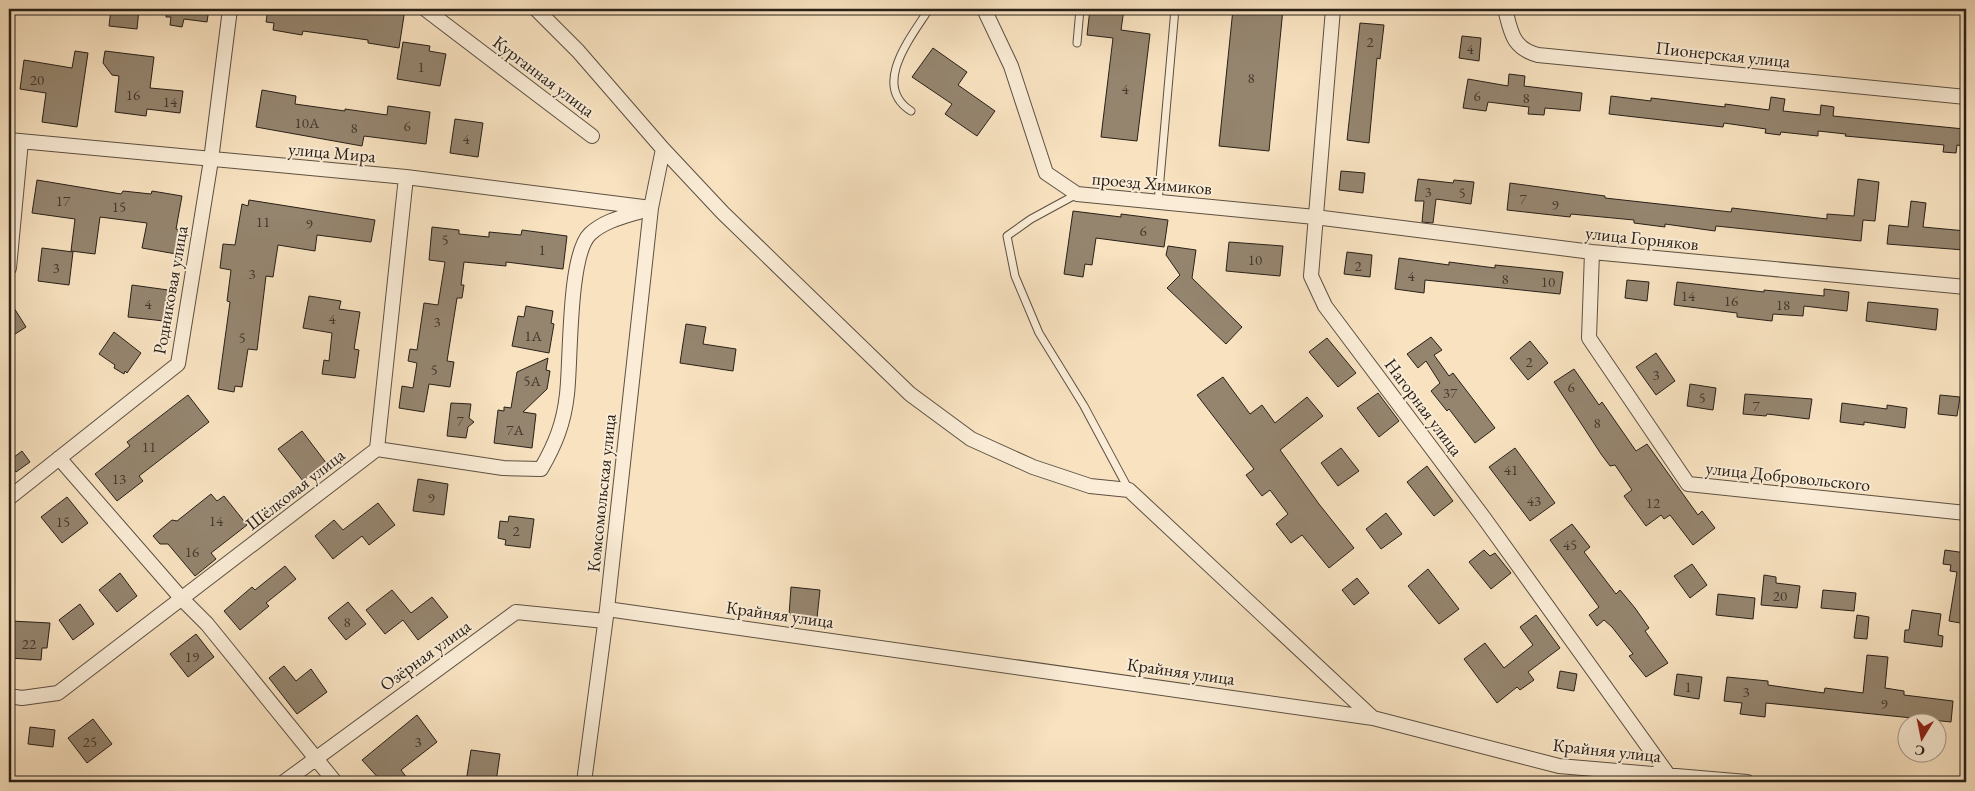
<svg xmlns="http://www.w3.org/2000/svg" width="1975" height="791" font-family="'EB Garamond',serif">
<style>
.building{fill:#95856f;stroke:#292018}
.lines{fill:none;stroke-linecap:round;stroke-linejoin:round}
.lane-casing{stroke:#5d5042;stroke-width:9}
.street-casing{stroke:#5d5042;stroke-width:16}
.lane{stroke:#faecd6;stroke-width:7}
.street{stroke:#faecd6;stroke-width:14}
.labels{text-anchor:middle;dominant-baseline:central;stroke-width:4;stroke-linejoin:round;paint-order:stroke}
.number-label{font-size:15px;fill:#44392e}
.street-label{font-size:18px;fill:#292018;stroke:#faecd6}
</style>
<rect width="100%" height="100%" fill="#f8e2c0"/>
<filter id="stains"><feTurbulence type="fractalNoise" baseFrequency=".004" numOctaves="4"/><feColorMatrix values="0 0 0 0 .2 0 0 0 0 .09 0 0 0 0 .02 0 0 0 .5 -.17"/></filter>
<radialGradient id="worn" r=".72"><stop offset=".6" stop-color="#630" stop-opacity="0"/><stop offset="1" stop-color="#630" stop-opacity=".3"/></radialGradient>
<path class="building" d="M111,9H139L137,29L109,26Z
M166,9H209L207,22L184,19L182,27L170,25L171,17H166Z
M268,9H405L399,48L368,43V40L303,31L302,35L273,30L274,23L266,22Z
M1090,9H1124L1121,30L1150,34L1137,141L1101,137L1113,38L1087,35Z
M1233,9H1283L1269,151L1219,146Z
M1360,23L1384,25L1380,59L1377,58L1369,143L1347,140Z
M1462,36L1481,38L1479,61L1459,58Z
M403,42L430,46L429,51L446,54L440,86L397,79Z
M933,48L967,72L958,85L995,111L977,136L945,114L952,104L912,77Z
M75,51L88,53L77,127L42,122L46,93L20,89L24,60L72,68Z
M105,51L154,57L150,88L183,91L180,113L147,109L146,116L115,112L119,76L112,75L103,63Z
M1509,74L1525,76L1524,86L1582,93L1580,111L1545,108L1544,115L1528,114L1529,107L1488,102L1486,111L1463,108L1468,79L1508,86Z
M262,90L296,96L295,104L345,111V109L387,115L388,106L430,112L426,144L364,136L362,146L256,127Z
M1611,96L1651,101V98L1725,107V104L1769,110L1771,97L1785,99L1783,111L1820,115L1821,105L1834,107L1833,116L1964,129L1963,146L1957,145L1956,153L1943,152L1944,145L1845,136L1846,134L1818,131V136L1781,132L1780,135L1765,133L1766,129L1724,123L1723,127L1609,114Z
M455,119L483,123L478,157L450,153Z
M1341,171L1365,173L1363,193L1339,190Z
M1418,179L1453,183L1454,180L1474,182L1471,204L1436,199L1433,223L1422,222L1424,201H1415Z
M1858,179L1879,182L1875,221L1863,220L1861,241L1716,226L1715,231L1665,224V227L1634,223V220L1571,214L1570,217L1507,210L1510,183L1605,196V198L1731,212L1732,208L1827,219V214L1854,216Z
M37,180L121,194L123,191L151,194L152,191L182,196L176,229L186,231L182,255L142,248L147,223L100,217L95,254L71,251L75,219L32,213Z
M249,200L375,220L371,242L317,235L315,251L278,245L273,277L266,276L257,350L248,349L242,387L235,386L234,392L218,389L230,302L227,301L231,270L220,268L223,244L235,245L242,204L248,206Z
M1911,201L1926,203L1923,227L1966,231L1964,250L1887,244L1889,225L1908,227Z
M1073,211L1121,217V214L1168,220L1164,247L1096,238L1092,265L1085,264L1083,277L1064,274Z
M432,227L459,230V234L489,237V232L521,235L522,230L567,236L563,269L506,262V266L464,262L461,285H464L462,298H457L447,361L454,362L450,387L429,384L424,412L399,408L402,386L413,388L417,363L408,361L410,349L417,350L424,303L438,305L445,262L429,260Z
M1229,242L1283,246L1280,276L1226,271Z
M1168,246L1196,250L1192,278L1242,327L1226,344L1167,288L1180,275L1166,255Z
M42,248L73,252L69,285L38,281Z
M1347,252L1372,255L1370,277L1344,274Z
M1399,258L1449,265V262L1495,268V265L1563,272L1560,294L1425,280L1424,293L1395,289Z
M1627,280L1649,282L1647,301L1625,298Z
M1677,282L1764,292V290L1824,296V289L1849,292L1847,311L1804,306L1803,316L1773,314L1772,321L1737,317V313L1674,305Z
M132,285L168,290L164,321L128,317Z
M309,296L341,301L339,309L360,312L354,349L359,350L355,378L322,374L324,360L329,361L332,333L303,328Z
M9,300L26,327L9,338Z
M1868,302L1938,309L1936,330L1866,321Z
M526,306L553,311L551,323L554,324L549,353L512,346L518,316L524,317Z
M686,324L706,327L703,344L736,349L733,371L680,363Z
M114,332L141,353L127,373L125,371L124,374L114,368L115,365L99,354Z
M1431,337L1442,350L1434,355L1449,376L1453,373L1495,428L1475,443L1449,409L1447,411L1431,391L1440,383L1426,361L1418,368L1407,354Z
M1327,338L1356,373L1338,387L1309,352Z
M1530,341L1548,363L1528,380L1510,358Z
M1656,353L1675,381L1656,395L1636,367Z
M548,358L546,370L550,371L547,389L523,412L536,414L532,448L494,443L498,410L504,411V407L511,408L517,372Z
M1574,369L1599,405L1602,402L1636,451L1647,444L1698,515L1702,511L1715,528L1693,545L1670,515L1664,519L1661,515L1646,526L1624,496L1632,490L1615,465L1610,466L1601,454L1554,382Z
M1223,377L1250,414L1262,405L1275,423L1307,397L1323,416L1280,450L1319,504L1354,548L1329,568L1302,535L1291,543L1276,524L1288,514L1270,490L1262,496L1246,475L1254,469L1197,395Z
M1690,384L1716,388L1713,410L1687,406Z
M1378,393L1399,421L1379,437L1357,408Z
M1745,394L1812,399L1809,419L1767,414L1766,416L1743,414Z
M188,395L209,422L139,476L143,481L117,501L95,474L130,446L127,442Z
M1940,395L1960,397L1957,416L1938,414Z
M451,403L471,404L469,418L474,422L468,427L466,438L447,436Z
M1842,403L1887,409V405L1907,408L1905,428L1864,422V425L1840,422Z
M302,431L327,464L303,481L278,449Z
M1341,448L1359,471L1338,486L1321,463Z
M1515,448L1555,503L1530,521L1489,467Z
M22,451L30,462L16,472L9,461Z
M1427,466L1453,501L1434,516L1407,482Z
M418,479L448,484L444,515L413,511Z
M211,494L217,501L224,496L247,525L211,553L216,559L195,576L168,544H160L153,536L172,520L177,521Z
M67,497L88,523L62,543L41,517Z
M378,503L395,525L369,545L362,536L333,559L315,536L334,520L343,530Z
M1386,513L1402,534L1381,549L1366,529Z
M509,516L534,519L530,548L505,545L506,540L498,538L500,521L508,522Z
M1572,524L1590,547L1584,552L1616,594L1620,590L1635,608L1649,628L1645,631L1668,663L1646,677L1629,656L1633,654L1612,627L1604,620L1597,626L1589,615L1599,607L1550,540Z
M1484,550L1490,556L1495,553L1511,573L1491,589L1469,562Z
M1945,550L1966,553V624L1949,621L1957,572L1950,571L1951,565L1943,564Z
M1692,564L1707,585L1690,598L1674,576Z
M285,566L296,579L266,603L269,606L240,630L224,611L252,587L255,590Z
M1428,569L1459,609L1439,624L1408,586Z
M120,573L137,596L117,612L99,590Z
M1764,575L1776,577V583L1800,586L1797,608L1761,605Z
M1357,578L1369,593L1354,605L1342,590Z
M791,587L820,590L817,618L789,615Z
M392,590L411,613L432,597L448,617L418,640L403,620L385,634L366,610Z
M1823,590L1856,593L1854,611L1821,608Z
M1718,594L1755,598L1753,619L1716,615Z
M348,602L366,624L346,640L328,618Z
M80,604L94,624L73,640L59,620Z
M1912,610L1941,614L1938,635L1943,636L1942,647L1904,642L1905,630H1909Z
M1536,615L1560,648L1528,672L1534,680L1520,690L1517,687L1497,703L1464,659L1485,643L1504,668L1533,645L1520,627Z
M1857,615L1869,617L1867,639L1854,638Z
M11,621L50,623L47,648H42L41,660L10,658Z
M196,634L214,657L188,677L170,654Z
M1867,655L1888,657L1885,688L1904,691V695L1953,701L1951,722L1766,703L1765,717L1740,714L1742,703L1724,701L1727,677L1768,681V685L1824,693L1825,688L1863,693Z
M284,666L296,681L311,669L327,692L297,714L269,678Z
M1560,671L1577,674L1574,691L1557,688Z
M1677,674L1702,677L1699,699L1674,695Z
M417,715L437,742L401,770L410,782H382L362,760Z
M93,719L112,744L87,763L68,738Z
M30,727L55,730L53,747L28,744Z
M471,750L500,754L496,782H466Z"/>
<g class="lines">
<g class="lane-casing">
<path id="lane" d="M1077,43L1080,9
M911,111C871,86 911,37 929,9
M1077,194L1031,219L1007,236L1015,276L1039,333L1084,406L1129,490
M1158,202L1175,9"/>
</g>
<g class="street-casing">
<path id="street" d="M425,9L592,136
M536,9L578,51L663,149
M984,9L1011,66L1046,173L1077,194L1315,217L1592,252L1966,287
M1333,9L1311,276L1325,306L1484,518L1669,776L1668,781
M1505,9C1511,32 1512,48 1538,55L1966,97
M9,140L406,177L651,208
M1592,252L1589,338L1688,484L1966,513
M9,268L21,141
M377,449L503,468L541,469C555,445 564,423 567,394C571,361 568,255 590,234C605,220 626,216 645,210
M59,458L182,599L207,624L335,782
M9,498L178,364L211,160L230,9
M607,609L1373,718L1559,766L1747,782
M9,696L22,698L58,693L377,449L406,177
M284,782L516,612L605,621
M584,782L607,609L651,208L663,149L723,213L910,394L971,439L1033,467L1090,486L1129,490L1373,718"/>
</g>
<use href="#lane" class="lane"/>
<use href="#street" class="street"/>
</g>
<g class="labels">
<g class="number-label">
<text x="1370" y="41">2</text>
<text x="1470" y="48">4</text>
<text x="421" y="66">1</text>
<text x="1251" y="77">8</text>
<text x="37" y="79">20</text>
<text x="1125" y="88">4</text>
<text x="133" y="94">16</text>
<text x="1477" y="95">6</text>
<text x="1526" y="97">8</text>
<text x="170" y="101">14</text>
<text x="307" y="122">10А</text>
<text x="407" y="125">6</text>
<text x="354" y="127">8</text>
<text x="466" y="138">4</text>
<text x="1428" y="191">3</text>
<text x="1462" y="192">5</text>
<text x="1523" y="198">7</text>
<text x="63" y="200">17</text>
<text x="1555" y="204">9</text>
<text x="119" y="206">15</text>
<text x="263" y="221">11</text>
<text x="309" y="223">9</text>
<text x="1143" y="230">6</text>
<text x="445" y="239">5</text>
<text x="542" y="249">1</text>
<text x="1255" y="259">10</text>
<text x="1358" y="265">2</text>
<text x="56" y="267">3</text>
<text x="252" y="273">3</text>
<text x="1411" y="275">4</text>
<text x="1505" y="278">8</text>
<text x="1548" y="281">10</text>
<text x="1688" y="295">14</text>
<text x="1731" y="300">16</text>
<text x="148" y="303">4</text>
<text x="1783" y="304">18</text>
<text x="332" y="318">4</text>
<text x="437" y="321">3</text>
<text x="533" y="335">1А</text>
<text x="242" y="337">5</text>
<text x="1529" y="361">2</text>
<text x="434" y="369">5</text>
<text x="1656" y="374">3</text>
<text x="532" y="380">5А</text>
<text x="1571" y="386">6</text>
<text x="1450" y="392">37</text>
<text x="1702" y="397">5</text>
<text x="1756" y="405">7</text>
<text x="460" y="420">7</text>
<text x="1597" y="422">8</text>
<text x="515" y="429">7А</text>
<text x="149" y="446">11</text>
<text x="1511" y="469">41</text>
<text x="119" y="478">13</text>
<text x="431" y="497">9</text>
<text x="1534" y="500">43</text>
<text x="1653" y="502">12</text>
<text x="216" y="520">14</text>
<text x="63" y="521">15</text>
<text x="516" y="530">2</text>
<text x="1570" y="544">45</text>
<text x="192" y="551">16</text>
<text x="1780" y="595">20</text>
<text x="347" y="621">8</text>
<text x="29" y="643">22</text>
<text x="192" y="656">19</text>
<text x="1688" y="686">1</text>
<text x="1746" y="691">3</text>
<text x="1884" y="703">9</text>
<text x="90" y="741">25</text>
<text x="418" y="741">3</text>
</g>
<g class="street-label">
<text transform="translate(1723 54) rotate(6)">Пионерская улица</text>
<text transform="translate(544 76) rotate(37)">Курганная улица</text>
<text transform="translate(332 152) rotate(5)">улица Мира</text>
<text transform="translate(1152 183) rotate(5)">проезд Химиков</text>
<text transform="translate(1642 238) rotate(6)">улица Горняков</text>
<text transform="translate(170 290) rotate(-80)">Родниковая улица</text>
<text transform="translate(1424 407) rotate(53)">Нагорная улица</text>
<text transform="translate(1788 476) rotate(6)">улица Добровольского</text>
<text transform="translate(295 489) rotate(-38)">Шёлковая улица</text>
<text transform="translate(601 493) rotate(-84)">Комсомольская улица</text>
<text transform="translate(780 614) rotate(8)">Крайняя улица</text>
<text transform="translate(425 655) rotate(-36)">Озёрная улица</text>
<text transform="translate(1181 671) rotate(8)">Крайняя улица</text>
<text transform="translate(1607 750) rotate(6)">Крайняя улица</text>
</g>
</g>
<rect width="1975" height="791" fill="none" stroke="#f8e2c0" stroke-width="30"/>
<rect x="10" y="10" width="1955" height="771" fill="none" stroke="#292018" stroke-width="2.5"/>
<rect x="15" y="15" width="1945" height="761" fill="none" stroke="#292018"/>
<g transform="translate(1922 738) rotate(190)"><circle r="24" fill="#faecd6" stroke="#a69a8a"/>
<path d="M0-4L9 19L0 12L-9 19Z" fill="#8f2418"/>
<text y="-8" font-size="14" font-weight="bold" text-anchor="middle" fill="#292018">С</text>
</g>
<rect width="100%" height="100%" filter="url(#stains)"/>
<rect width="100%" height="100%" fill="url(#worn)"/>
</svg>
